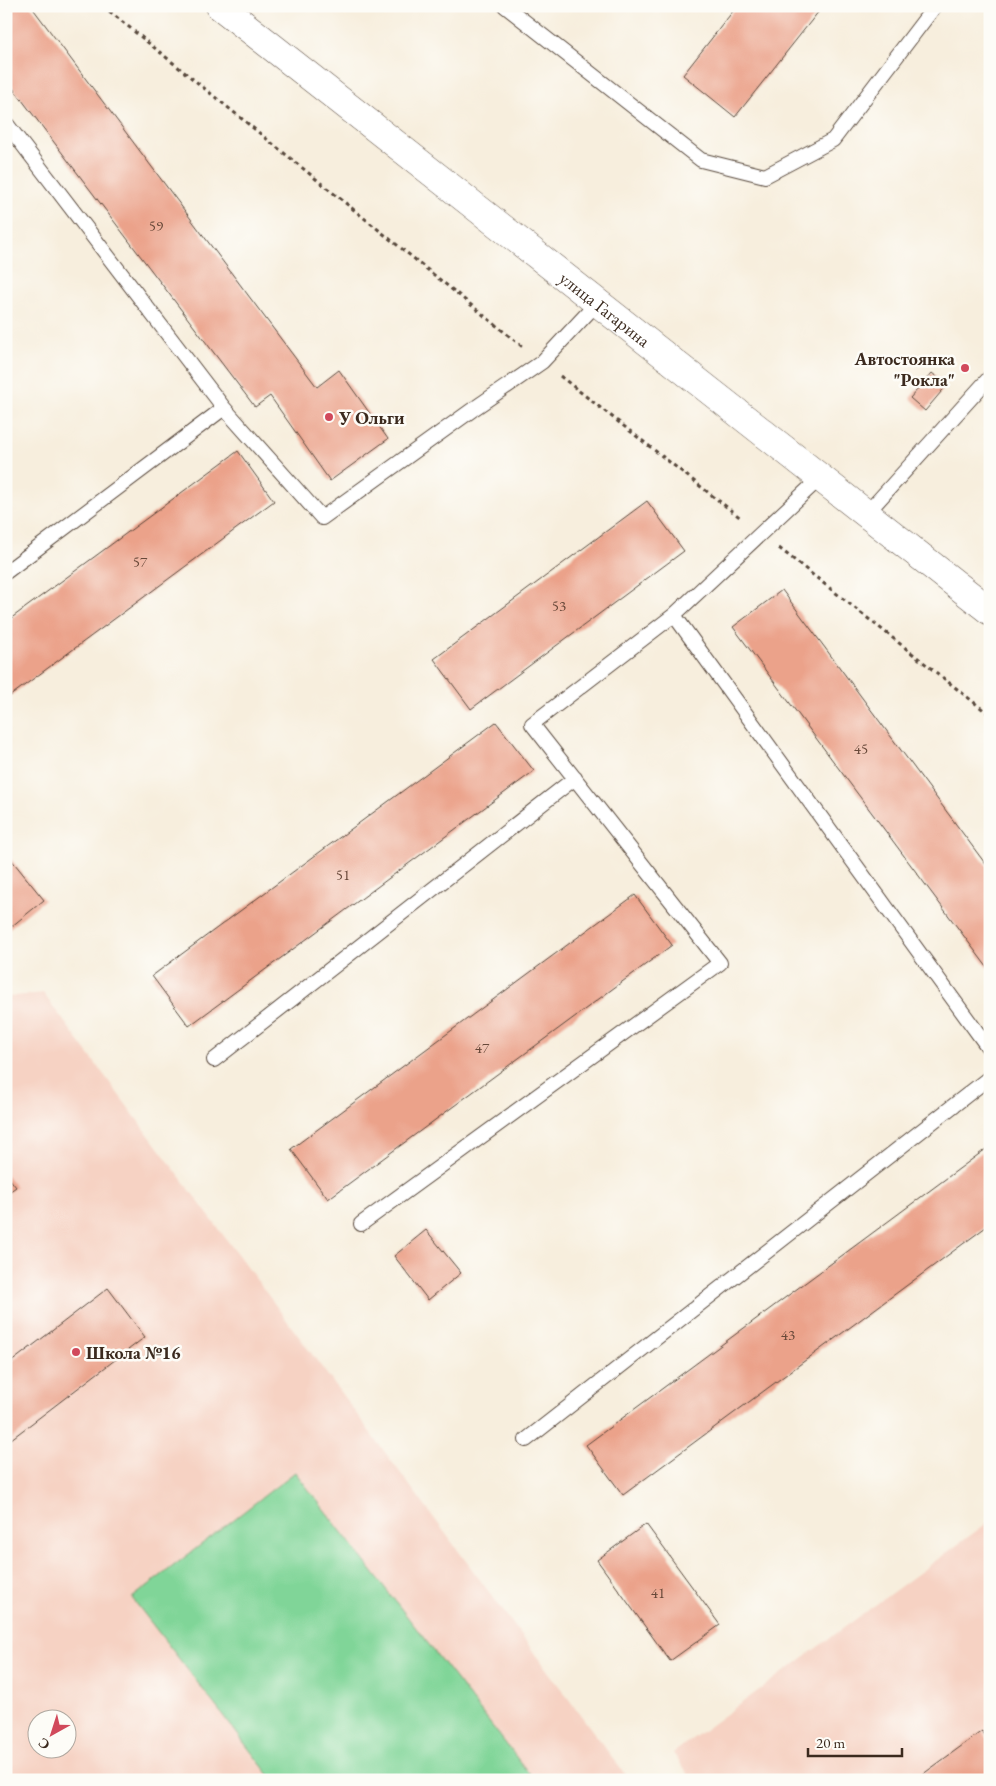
<svg xmlns="http://www.w3.org/2000/svg" width="996" height="1786" font-family="'EB Garamond',serif">
<style>
.built{fill:#f6d2c3;fill-rule:evenodd}
.green{fill:#80d598;stroke:#5e805b}
.building{fill:#eba28a}
.lines{fill:none;stroke-linecap:round;stroke-linejoin:round}
.lane-casing{stroke:#57473b;stroke-width:16}
.secondary-casing{stroke:#57473b;stroke-width:29}
.path{stroke:#57473b;stroke-width:3;stroke-dasharray:4 4;stroke-linecap:butt}
.lane{stroke:#fff;stroke-width:14}
.secondary{stroke:#fff;stroke-width:28}
.poi-dot{fill:#d1495b;stroke:#fdfcf7;stroke-width:2}
.labels{text-anchor:middle;dominant-baseline:central;stroke-width:5;stroke-linejoin:round;paint-order:stroke}
.number-label{font-size:15px;fill:#674839}
.street-label{font-size:18px;fill:#3b2a1e;stroke:#fdfcf7}
.poi-label{font-size:18px;font-weight:bold;fill:#3b2a1e;stroke:#fdfcf7;text-anchor:start}
</style>
<rect width="100%" height="100%" fill="#fdfcf7"/>
<filter id="ink" filterUnits="userSpaceOnUse"><feTurbulence type="fractalNoise" baseFrequency=".02" numOctaves="2"/><feDisplacementMap in="SourceGraphic" scale="10" xChannelSelector="R" yChannelSelector="G"/><feConvolveMatrix kernelMatrix="1 2 1 2 8 2 1 2 1" color-interpolation-filters="sRGB"/></filter>
<filter id="wash" filterUnits="userSpaceOnUse"><feTurbulence type="fractalNoise" baseFrequency=".0096" numOctaves="4" result="noise"/><feDisplacementMap in="SourceGraphic" scale="20" xChannelSelector="R" yChannelSelector="G"/><feGaussianBlur stdDeviation="1.12" result="paint"/><feColorMatrix in="noise" values="0 0 0 0 0 0 0 0 0 0 0 0 0 0 0 0 0 1.4 0 .05"/><feComposite in="paint" operator="in"/></filter>
<g filter="url(#wash)">
<rect width="100%" height="100%" fill="#f7eedd"/>
<path class="built" d="M43,993L629,1780H6V997ZM38,1718H68V1748H38Z
M990,1521V1780H692L673,1753Z"/>
<path class="green" d="M295,1472L534,1780H273L132,1598Z"/>
<g id="blocks">
<path class="building" d="M6,6H31L317,387L339,370L388,439L330,481L270,396L255,407L6,79Z
M737,6H823L735,117L683,75Z
M932,373L947,385L925,411L910,398Z
M238,451L274,501L6,699V622Z
M647,501L684,551L471,709L434,659Z
M782,590L990,870V971L733,627Z
M496,722L534,771L189,1026L152,976Z
M6,853L44,900L6,931Z
M635,895L672,945L328,1199L291,1149Z
M990,1146V1224L623,1495L586,1445Z
M6,1174L16,1187L6,1194Z
M426,1230L461,1273L428,1300L394,1256Z
M108,1288L145,1337L6,1443V1366Z
M646,1524L720,1625L670,1661L597,1560Z
M982,1731L990,1742V1780H915Z"/>
</g>
</g>
<g filter="url(#ink)">
<use href="#blocks" fill-opacity="0" stroke="#57473b" stroke-width="1"/>
<g class="lines">
<g class="lane-casing">
<path id="lane" d="M505,6L701,160L765,176L833,140L935,6
M6,123L224,408
M820,478L674,615L990,1050
M866,514L990,377
M6,572L224,408L322,518L472,410L542,362L597,303
M214,1060L575,778
M361,1224L720,963L532,724L674,615
M526,1440L990,1077"/>
</g>
<g class="secondary-casing">
<g id="secondary">
<path id="s1" d="M220,6L990,611"/>
</g>
</g>
<path class="path" d="M103,6L524,348
M560,376L742,519
M779,548L990,715"/>
<use href="#lane" class="lane"/>
<use href="#secondary" class="secondary"/>
</g>
</g>
<g class="poi-dot">
<circle cx="965" cy="368" r="5"/>
<circle cx="329" cy="417" r="5"/>
<circle cx="76" cy="1352" r="5"/>
</g>
<g class="labels">
<g class="number-label">
<text x="156" y="225">59</text>
<text x="140" y="561">57</text>
<text x="559" y="605">53</text>
<text x="861" y="748">45</text>
<text x="343" y="874">51</text>
<text x="482" y="1047">47</text>
<text x="788" y="1334">43</text>
<text x="658" y="1592">41</text>
</g>
<g class="street-label">
<text stroke="none"><textPath href="#s1" startOffset="490">улица Гагарина</textPath></text>
</g>
<g class="poi-label">
<text x="955" y="358" text-anchor="end">Автостоянка<tspan x="955" dy="21">"Рокла"</tspan></text>
<text x="339" y="417">У Ольги</text>
<text x="86" y="1352">Школа №16</text>
</g>
</g>
<rect width="996" height="1786" fill="none" stroke="#fdfcf7" stroke-width="25"/>
<g transform="translate(52 1734) rotate(219)"><circle r="24" fill="#fdfcf7" stroke="#afa8a0"/>
<path d="M0-4L9 19L0 12L-9 19Z" fill="#d1495b"/>
<text y="-8" font-size="14" font-weight="bold" text-anchor="middle" fill="#3b2a1e">С</text>
</g>
<path d="M808 1748v8h94v-8" fill="none" stroke="#3b2a1e" stroke-width="2.5"/>
<text x="816" y="1748" font-size="15" fill="#3b2a1e" stroke="#fdfcf7" stroke-width="4" paint-order="stroke">20 m</text>
</svg>
